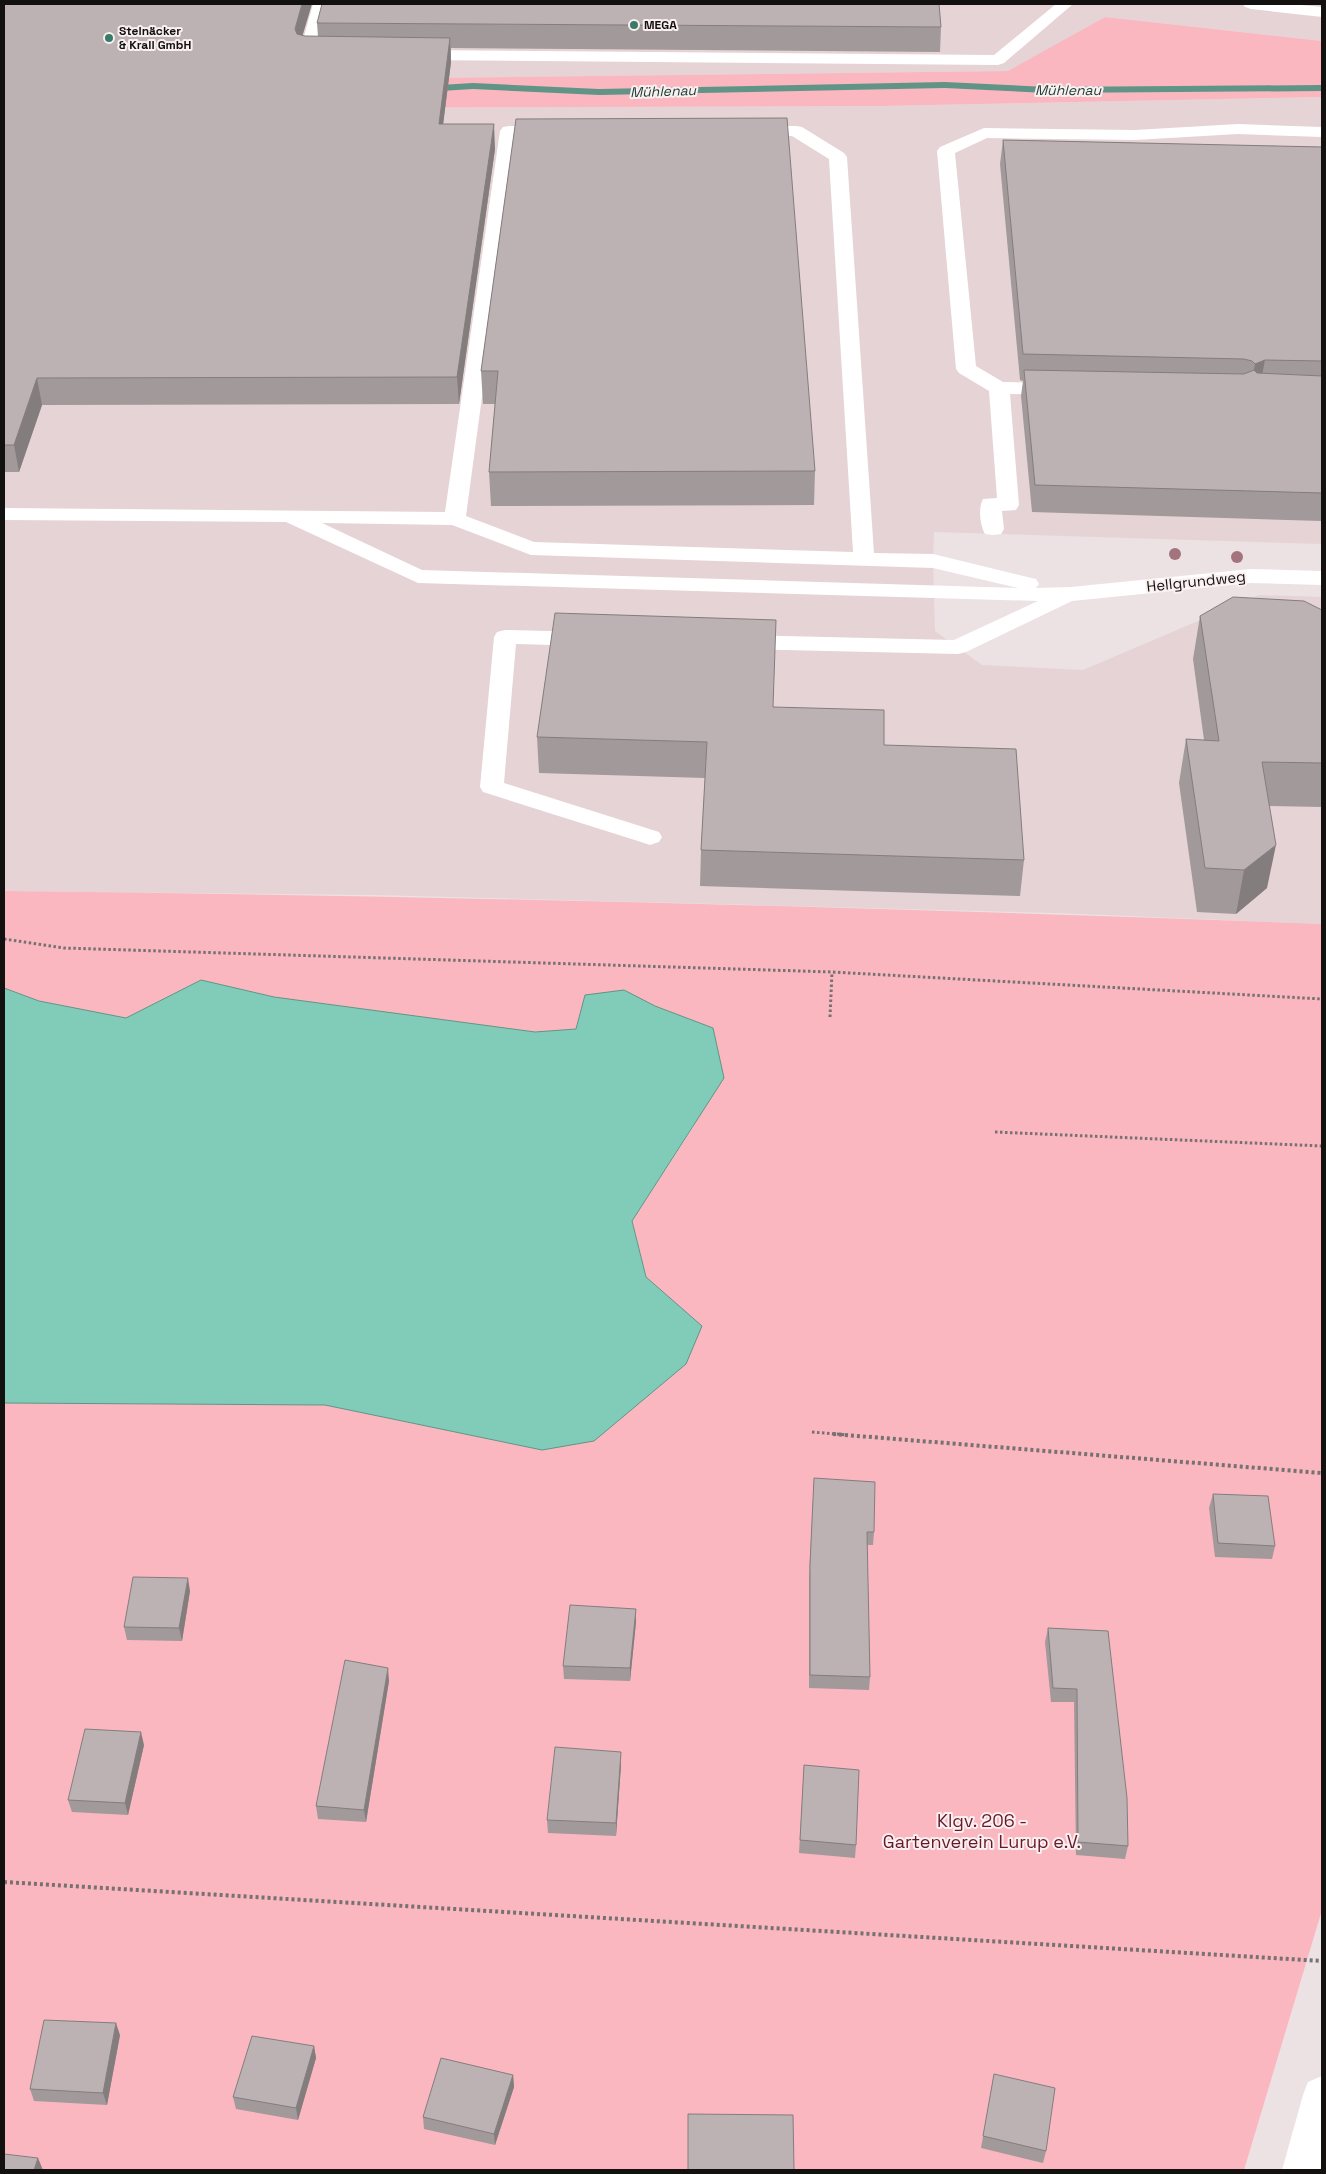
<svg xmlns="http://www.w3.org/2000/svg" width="1326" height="2174" font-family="'Space Grotesk',sans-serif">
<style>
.built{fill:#e6d3d5}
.green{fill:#fab7c0}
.water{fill:#81ccb8;stroke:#609486}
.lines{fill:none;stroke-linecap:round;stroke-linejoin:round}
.stream{fill:#609486;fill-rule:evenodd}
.path-far1{stroke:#777171;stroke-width:3;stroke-dasharray:2.5 2.5;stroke-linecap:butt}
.path{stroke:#777171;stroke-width:4;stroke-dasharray:3 3;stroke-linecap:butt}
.minor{fill:#fff;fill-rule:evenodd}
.tree{fill:#a3737e}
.wall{fill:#a2999a}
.shaded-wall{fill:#847d7d}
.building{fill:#bcb2b3;stroke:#847d7d}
.poi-dot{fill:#397a6a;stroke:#faf0f0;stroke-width:2}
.labels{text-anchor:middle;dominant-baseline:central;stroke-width:4;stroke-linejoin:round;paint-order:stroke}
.far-poi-label{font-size:12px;font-weight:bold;fill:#131010;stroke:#faf0f0;text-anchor:start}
.far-water-label{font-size:14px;font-style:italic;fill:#193c34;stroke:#faf0f0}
.street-label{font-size:15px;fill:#131010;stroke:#faf0f0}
.near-park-label{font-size:18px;fill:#67192c;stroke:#faf0f0}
</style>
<rect width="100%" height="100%" fill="#ece2e3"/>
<path class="built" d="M4,4H1322V41L1105,17L1009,71L265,80Z
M1322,97V544L934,532L933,561L935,631L982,665L1083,670L1259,595L1322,597V924L1056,913L374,895L4,891V109L881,106Z"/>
<path class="green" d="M1105,17L1322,41V97L881,106L4,109V83L1008,71Z
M4,891C443,896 883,907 1322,924V1910L1244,2170H4V1403L325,1405L542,1450L701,1326L646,1277L632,1221L694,1126L655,1006L624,990L576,1029L535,1032L274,997L201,980L126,1018L39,1001L4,988Z"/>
<path class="water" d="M201,980L274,997L535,1032L576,1029L585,995L624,990L655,1006L713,1028L724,1078L632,1221L646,1277L702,1326L686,1364L594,1441L542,1450L325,1405L4,1403V988L39,1001L126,1018Z"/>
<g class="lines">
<path class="stream" d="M945,82L1047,87L1322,85V91L1047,93L945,88L599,95L473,89L424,92L418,89L424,86L473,83L599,89Z"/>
<path class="path-far1" d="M4,939L64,948L832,972L1322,999
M830,1017L832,972
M995,1132L1322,1146
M812,1432L848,1435"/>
<path class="path" d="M833,1434L1322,1473
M4,1882L1322,1961"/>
<path class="minor" d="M313,4H329L316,50L332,52L334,55L332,58L326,60L301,57L299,54Z
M1056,4H1073L1004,63L998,65L414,60L408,58L406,55L408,52L414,50L994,55Z
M1243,4H1291L1322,7V17L1251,9L1245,7Z
M1238,124L1322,127V137L1238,134L1135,140L987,138L955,153L976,366L1003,382L1060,383L1067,385L1070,389L1067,393L1060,395L1010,394L1019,505L1016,510L1002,511L1004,529L1001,534L993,535L985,534C980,526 978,507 983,499L997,498L989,391L959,373L956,369L937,151L940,147L984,128L1135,130Z
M509,126H551L557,127L560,131L557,135L517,136L466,516L534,542L853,552L829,159L792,136H751L745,135L742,131L745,127L751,126H796L802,127L844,153L847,157L874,553L933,554L1036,579L1039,584L1036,588L1071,587L1251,569L1322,571V585L1251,583L1072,601L966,652L958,654L739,649L731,647L728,642L731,637L739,635L954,640L1038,601L418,583L286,522L4,520V508L445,512L500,131L503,127ZM322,523L452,525L531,555L933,568L1018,588L422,570Z
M505,630L589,632L597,634L600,639L597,644L589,646L516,644L504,783L659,832L662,837L659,842L650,845L641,842L483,792L480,787L494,637L497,632Z
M1322,2076V2164L1320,2170H1282L1303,2095L1308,2082Z"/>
</g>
<g class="tree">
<circle cx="1175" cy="554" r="6"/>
<circle cx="1237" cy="557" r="6"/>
</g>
<path class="wall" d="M4,4L305,36L318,37L317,23L941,27L940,52L451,48V62L443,124L495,149L459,404L42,405L19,472H4Z
M516,119L815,471L814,505L491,506L489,472L495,404H483L481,371Z
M1003,140L1322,147V521L1032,512L1021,396L1023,381L1020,380L1000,164Z
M1322,610V807L1269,806L1267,888L1236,914L1197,912L1179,783L1186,739L1204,740L1193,659L1200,616Z
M773,707L884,745L1024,860L1020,896L700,886L701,850L705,778L539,773L537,737Z
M814,1478L874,1532L873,1545H867L870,1677L869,1690L809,1688V1578Z
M1213,1494L1275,1546L1272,1559L1215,1557L1209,1508Z
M190,1591L182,1641L127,1640L124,1627Z
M636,1622L630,1681L564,1679L563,1666Z
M1048,1628L1108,1631L1128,1846L1125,1859L1076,1855L1074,1702H1051L1045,1642Z
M389,1681L366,1822L318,1819L316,1806Z
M144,1745L128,1815L72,1812L68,1800Z
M621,1765L616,1836L548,1833L547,1820Z
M804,1765L856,1845L855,1858L799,1853Z
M120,2035L107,2105L34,2101L30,2089Z
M314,2046L316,2058L298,2120L236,2109L233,2097Z
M994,2074L1046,2151L1043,2163L981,2148Z
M513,2075L514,2087L495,2145L424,2129L423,2117Z"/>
<path class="shaded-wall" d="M302,4H312L297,54L295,29Z
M450,38L451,62L440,149L439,124Z
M494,124L495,149L459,404L457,377Z
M1265,360L1260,386L1250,390L1255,364Z
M37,378L42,405L19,472L14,445Z
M1276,845L1267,888L1236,914L1244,870Z
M188,1578L190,1591L182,1641L179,1628Z
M636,1609V1622L630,1681V1668Z
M388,1668L389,1681L366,1822L364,1810Z
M141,1732L144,1745L128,1815L125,1803Z
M621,1752V1765L616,1836V1823Z
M116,2023L120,2035L107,2105L103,2093Z
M314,2046L316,2058L298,2120L296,2108Z
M513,2075L514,2087L495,2145L494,2134Z
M38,2158L43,2170H34Z"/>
<path class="building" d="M4,4H302L295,29L297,34L305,36L450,38L439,124H494L457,377L37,378L14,445H4Z
M322,4H939L941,27L317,23Z
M787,118L815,471L489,472L498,371H481L516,119Z
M1003,140L1322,147V361L1265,360L1255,364L1252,361L1244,359L1023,354Z
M1024,370L1244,374L1254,370L1257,373L1322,376V493L1035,485Z
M1233,597L1304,601L1322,610V763L1262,762L1276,845L1244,870L1205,868L1186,739L1219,741L1200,616Z
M555,613L776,620L773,707L884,710V745L1016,749L1024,860L701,850L707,742L537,737Z
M814,1478L875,1482L874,1532H867L870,1677L810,1675V1565Z
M1213,1494L1268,1496L1275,1546L1218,1543Z
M133,1577L188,1578L179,1628L124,1627Z
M570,1605L636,1609L630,1668L563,1666Z
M1048,1628L1108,1631L1127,1798L1128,1846L1078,1842L1077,1689L1053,1688Z
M345,1660L388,1668L364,1810L316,1806Z
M85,1729L141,1732L125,1803L68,1800Z
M555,1747L621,1752L616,1823L547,1820Z
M804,1765L859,1770L856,1845L800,1840Z
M44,2020L116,2023L103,2093L30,2089Z
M252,2036L314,2046L296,2108L233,2097Z
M441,2058L513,2075L494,2134L423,2117Z
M994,2074L1055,2088L1046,2151L983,2136Z
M688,2114L793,2115L794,2170H688Z
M4,2154L38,2158L34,2170H4Z"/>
<g class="poi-dot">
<circle cx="634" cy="25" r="5"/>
<circle cx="109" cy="38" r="5"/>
</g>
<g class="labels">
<g class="far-poi-label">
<text x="644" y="25">MEGA</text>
<text x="119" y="31">Steinäcker<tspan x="119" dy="14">&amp; Krall GmbH</tspan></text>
</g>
<g class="far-water-label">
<text x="1068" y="90">Mühlenau</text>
<text transform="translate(663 91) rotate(-2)">Mühlenau</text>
</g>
<g class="street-label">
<text transform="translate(1196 581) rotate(-6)">Hellgrundweg</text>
</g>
<g class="near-park-label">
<text x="982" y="1820">Klgv. 206 -<tspan x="982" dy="21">Gartenverein Lurup e.V.</tspan></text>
</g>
</g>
<rect width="1326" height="2174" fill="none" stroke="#131010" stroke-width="10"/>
</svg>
